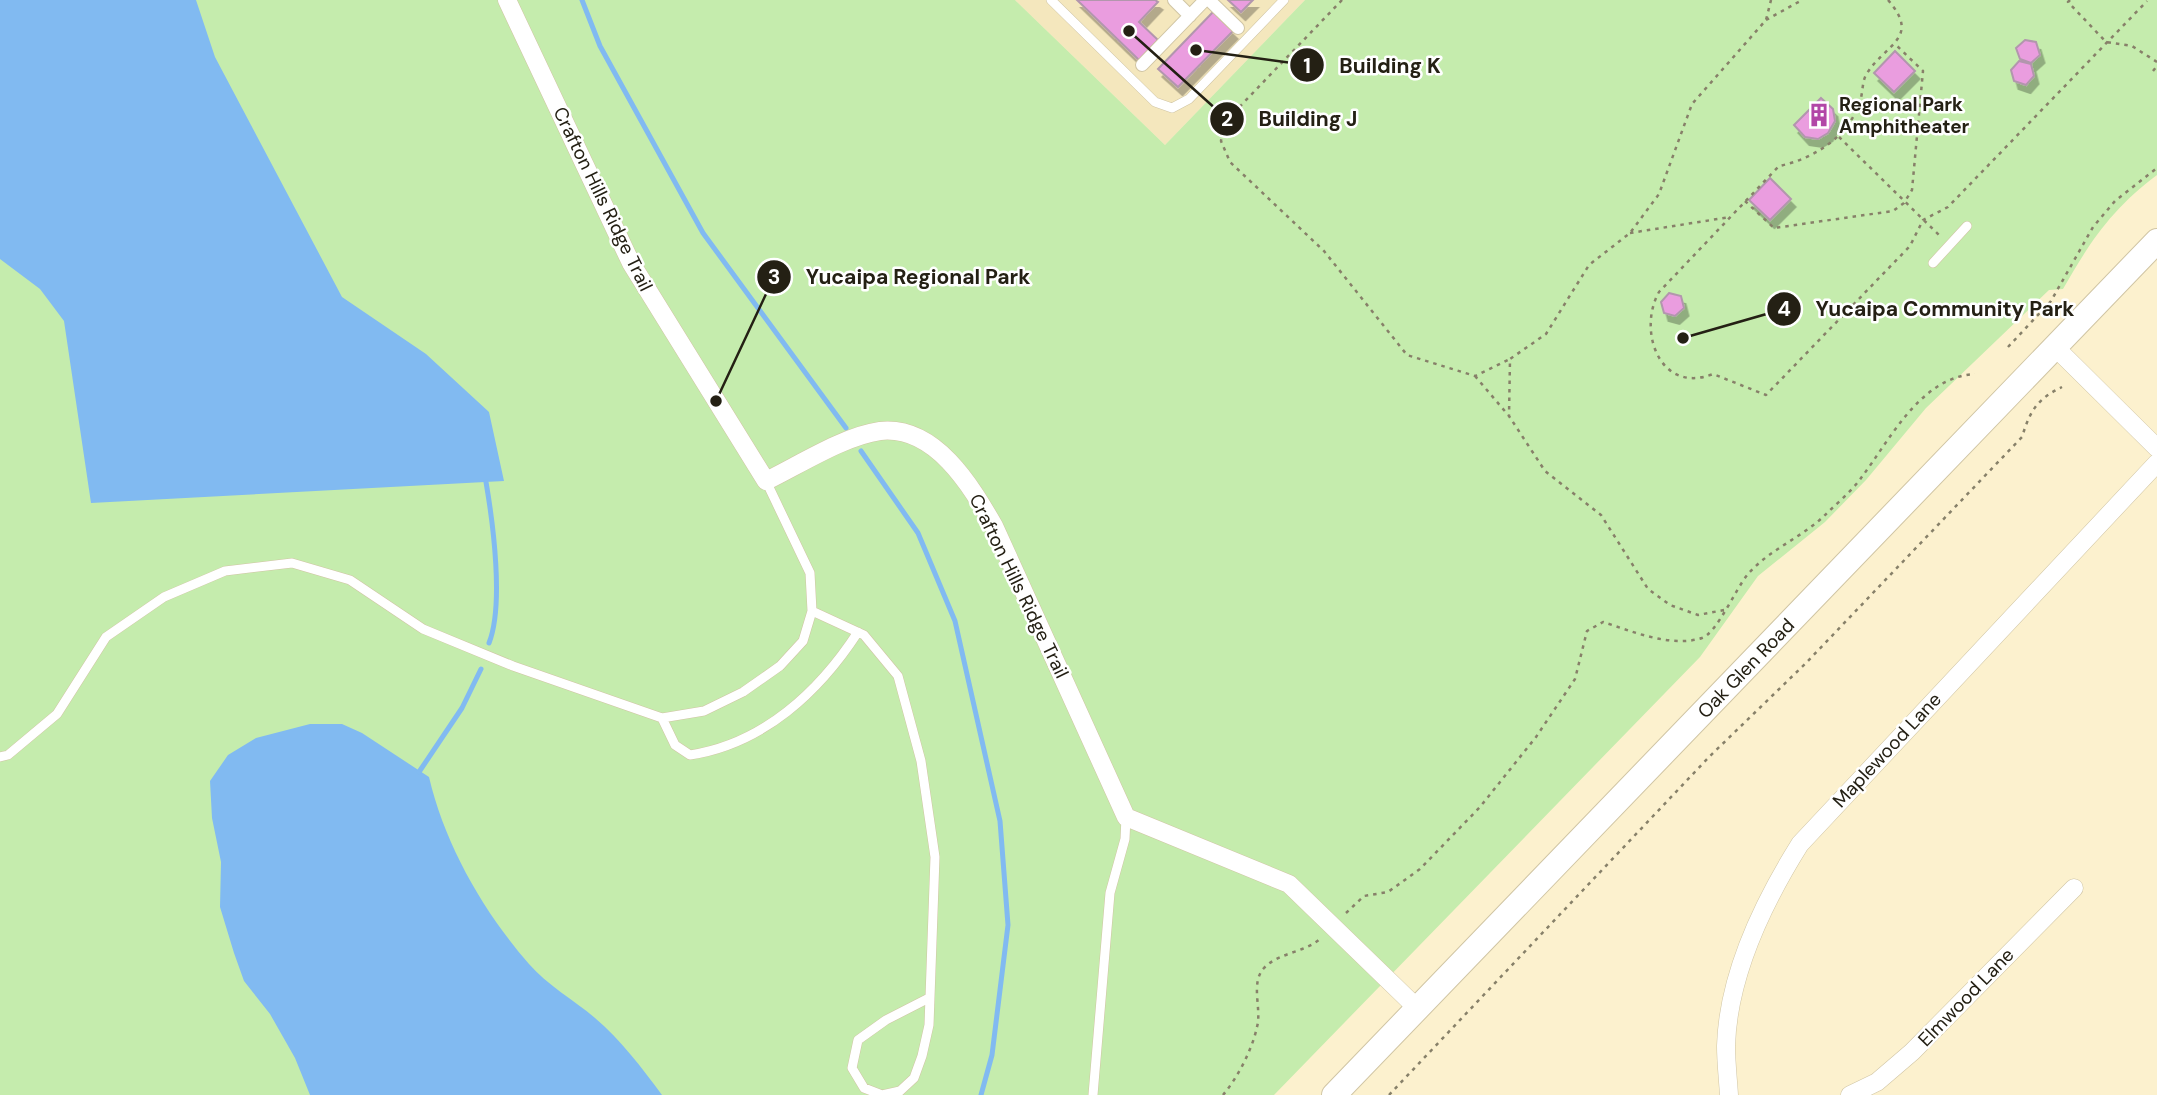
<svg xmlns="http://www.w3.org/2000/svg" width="2157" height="1095" font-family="'DM Sans',sans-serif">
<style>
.built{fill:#f4e7bd}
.green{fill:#c5ecad}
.water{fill:#81baf1}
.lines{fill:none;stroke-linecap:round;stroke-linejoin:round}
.stream{stroke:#81baf1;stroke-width:5}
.building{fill:#ea9ddf;stroke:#b296ad;stroke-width:2;filter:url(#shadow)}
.service-casing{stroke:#d0c5a4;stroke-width:10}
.pedestrian-casing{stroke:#d0c5a4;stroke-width:14}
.minor-casing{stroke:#d0c5a4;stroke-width:19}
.secondary-casing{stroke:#d0c5a4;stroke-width:26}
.path{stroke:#878069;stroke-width:2.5;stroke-dasharray:3.5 5;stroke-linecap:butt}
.service{stroke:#fff;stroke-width:9}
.pedestrian{stroke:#fff;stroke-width:12}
.minor{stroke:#fff;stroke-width:18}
.secondary{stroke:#fff;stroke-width:24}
.labels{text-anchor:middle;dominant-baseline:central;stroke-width:5;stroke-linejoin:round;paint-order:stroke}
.poi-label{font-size:19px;font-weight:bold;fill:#242014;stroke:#fff;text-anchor:start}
.street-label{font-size:19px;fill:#242014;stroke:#fff}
.leader{fill:none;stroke:#242014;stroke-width:2.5}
.callout-dot{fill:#242014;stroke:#fff;stroke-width:2.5}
.mark-label{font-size:21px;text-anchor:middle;font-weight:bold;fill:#fff}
.callout-label{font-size:21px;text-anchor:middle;font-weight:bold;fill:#242014;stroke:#fff;stroke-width:5;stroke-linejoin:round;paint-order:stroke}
</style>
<defs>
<filter id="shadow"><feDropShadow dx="4.5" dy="8" stdDeviation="0" flood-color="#0004"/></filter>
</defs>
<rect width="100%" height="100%" fill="#fcf1ce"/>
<path class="built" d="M1015,0H1305L1165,145Z"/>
<path class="green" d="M0,0H1015L1165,145L1305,0H2157V175C2112,209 2091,240 2063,289L2049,290L1926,408L1866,480L1825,522L1758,576L1700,657L1274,1095H0Z"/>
<path class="water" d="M0,0H196L215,57L342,297L426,354L489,412L504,481L91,503L64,321L40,289L0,259Z
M310,724H342L362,733L429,777C445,845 483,911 529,964C547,985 574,1000 595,1018C621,1040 642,1068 662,1095H310L295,1058L270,1014L244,981L234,953L220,907L221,862L212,818L210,781L228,755L256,738Z"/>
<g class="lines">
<path class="stream" d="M582,0L600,46L703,233L846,428
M861,451L918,533L955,621L1000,821L1008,925L992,1055L981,1095
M486,482C493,523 504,605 489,643
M419,772L462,708L481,669"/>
</g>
<path class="building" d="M1077,0H1155L1158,2L1139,22L1158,40L1139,60Z
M1228,0H1253L1241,12Z
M1213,12L1233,31L1178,87L1158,69Z
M2025,40L2036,42L2040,55L2031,63L2020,59L2016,48Z
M1895,51L1915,71L1894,92L1874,73Z
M2019,61L2031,64L2034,76L2026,85L2014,81L2011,70Z
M1821,98L1833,109L1835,121L1828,133L1818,139L1805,137L1794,125Z
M1770,178L1791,199L1770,220L1749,200Z
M1669,293L1681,296L1684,308L1675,316L1664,313L1661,302Z"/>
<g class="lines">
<g class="service-casing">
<path id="service" d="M1051,0L1155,102L1172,108L1189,99L1284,0
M1933,263L1967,226
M812,611L864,635L898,676L921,761L935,857L929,1025L922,1056L914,1078L900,1091L882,1095L864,1088L852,1068L858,1040L886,1020L929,998
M662,718L675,745L690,755C763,744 819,692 858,632
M0,757L8,755L57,714L106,637L164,597L225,571L292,563L350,580L423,629L513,666L662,718L704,711L743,692L780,666L803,641L812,611L810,573L766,481
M1093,1095L1110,893L1125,839L1126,817"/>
</g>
<g class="pedestrian-casing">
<path id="pedestrian" d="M1174,0L1190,16
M1209,0L1238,28
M1142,65L1205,0"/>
</g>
<g class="minor-casing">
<path id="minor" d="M507,0L631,263L766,481C799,465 844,436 880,431C935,425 971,486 994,526L1126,817L1289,884L1417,1008
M2056,348L2157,448
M1729,1095C1728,1079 1726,1062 1726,1046C1728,975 1763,903 1800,844L2157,463
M1850,1095L1877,1082L1912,1052L2074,888"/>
</g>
<g class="secondary-casing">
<g id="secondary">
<path id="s1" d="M1334,1095L2157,241"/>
</g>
</g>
<path class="path" d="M1342,0L1224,123L1221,141L1230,162L1324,251L1407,355L1475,376L1510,359
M1888,0C1922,39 1884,44 1866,75C1862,82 1863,93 1860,101C1849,137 1813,159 1779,166L1659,292C1637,331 1660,395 1713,374L1766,395L1910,246L1923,220L1948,207L2147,1
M2070,0L2068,2L2106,42L2132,46L2157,62
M1766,20L1802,0
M2153,71L2157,66
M1839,137L1941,237
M1745,201L1774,228L1893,211L1904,203L1912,190L1923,71L1895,44
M1630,233L1730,217
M2008,347L2051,301L2093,227L2115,201L2157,168
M1475,376L1509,416
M1724,610L1698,615L1670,605L1648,589L1601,515L1545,471L1509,416L1510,359L1546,334L1589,265L1630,233L1659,194L1692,104L1766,20L1771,0
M1346,913L1364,896L1388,892L1420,869L1480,807L1536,737L1575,679L1587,631L1603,622C1631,631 1671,648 1702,638C1717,633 1736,588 1748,574C1770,549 1801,538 1824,516C1836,504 1851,492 1861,478C1890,440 1920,377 1975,374
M1223,1095C1238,1077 1252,1050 1257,1027C1262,1009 1250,983 1264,968C1279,952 1305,953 1321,938
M1389,1095L1709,757L1806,663L2022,437C2030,411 2037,399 2062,387"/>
<use href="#service" class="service"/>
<use href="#pedestrian" class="pedestrian"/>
<use href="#minor" class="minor"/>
<use href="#secondary" class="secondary"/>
</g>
<defs>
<g id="building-bare" transform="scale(1.89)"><path d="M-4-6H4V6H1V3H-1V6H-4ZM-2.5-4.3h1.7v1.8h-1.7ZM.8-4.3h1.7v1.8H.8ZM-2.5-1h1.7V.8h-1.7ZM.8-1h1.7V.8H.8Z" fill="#b246a7" stroke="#fff" stroke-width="2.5" paint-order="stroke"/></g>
</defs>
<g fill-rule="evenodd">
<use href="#building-bare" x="1819" y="115"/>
</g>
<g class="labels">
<g class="poi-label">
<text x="1839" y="104">Regional Park<tspan x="1839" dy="22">Amphitheater</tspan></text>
</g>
<g class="street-label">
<text transform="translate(603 199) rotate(64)">Crafton Hills Ridge Trail</text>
<text transform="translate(1019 586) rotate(64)">Crafton Hills Ridge Trail</text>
<text stroke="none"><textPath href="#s1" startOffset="593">Oak Glen Road</textPath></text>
<text transform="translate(1887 750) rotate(-47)">Maplewood Lane</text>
<text transform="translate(1966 997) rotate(-46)">Elmwood Lane</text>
</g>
</g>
<path class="leader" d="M1196 50L1307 65M1129 31L1227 119M716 401L774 277M1683 338L1784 309"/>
<g class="callout-dot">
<circle cx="1196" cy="50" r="7"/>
<circle cx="1129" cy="31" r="7"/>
<circle cx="716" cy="401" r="7"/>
<circle cx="1683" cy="338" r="7"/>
<circle cx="1307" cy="65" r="18"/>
<circle cx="1227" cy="119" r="18"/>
<circle cx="774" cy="277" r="18"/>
<circle cx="1784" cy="309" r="18"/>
</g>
<g class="mark-label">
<text x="1307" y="73">1</text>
<text x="1227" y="126">2</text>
<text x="774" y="284">3</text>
<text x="1784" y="316">4</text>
</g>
<g class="callout-label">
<text x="1390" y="73">Building K</text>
<text x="1308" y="126">Building J</text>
<text x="918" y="284">Yucaipa Regional Park</text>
<text x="1945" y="316">Yucaipa Community Park</text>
</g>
</svg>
